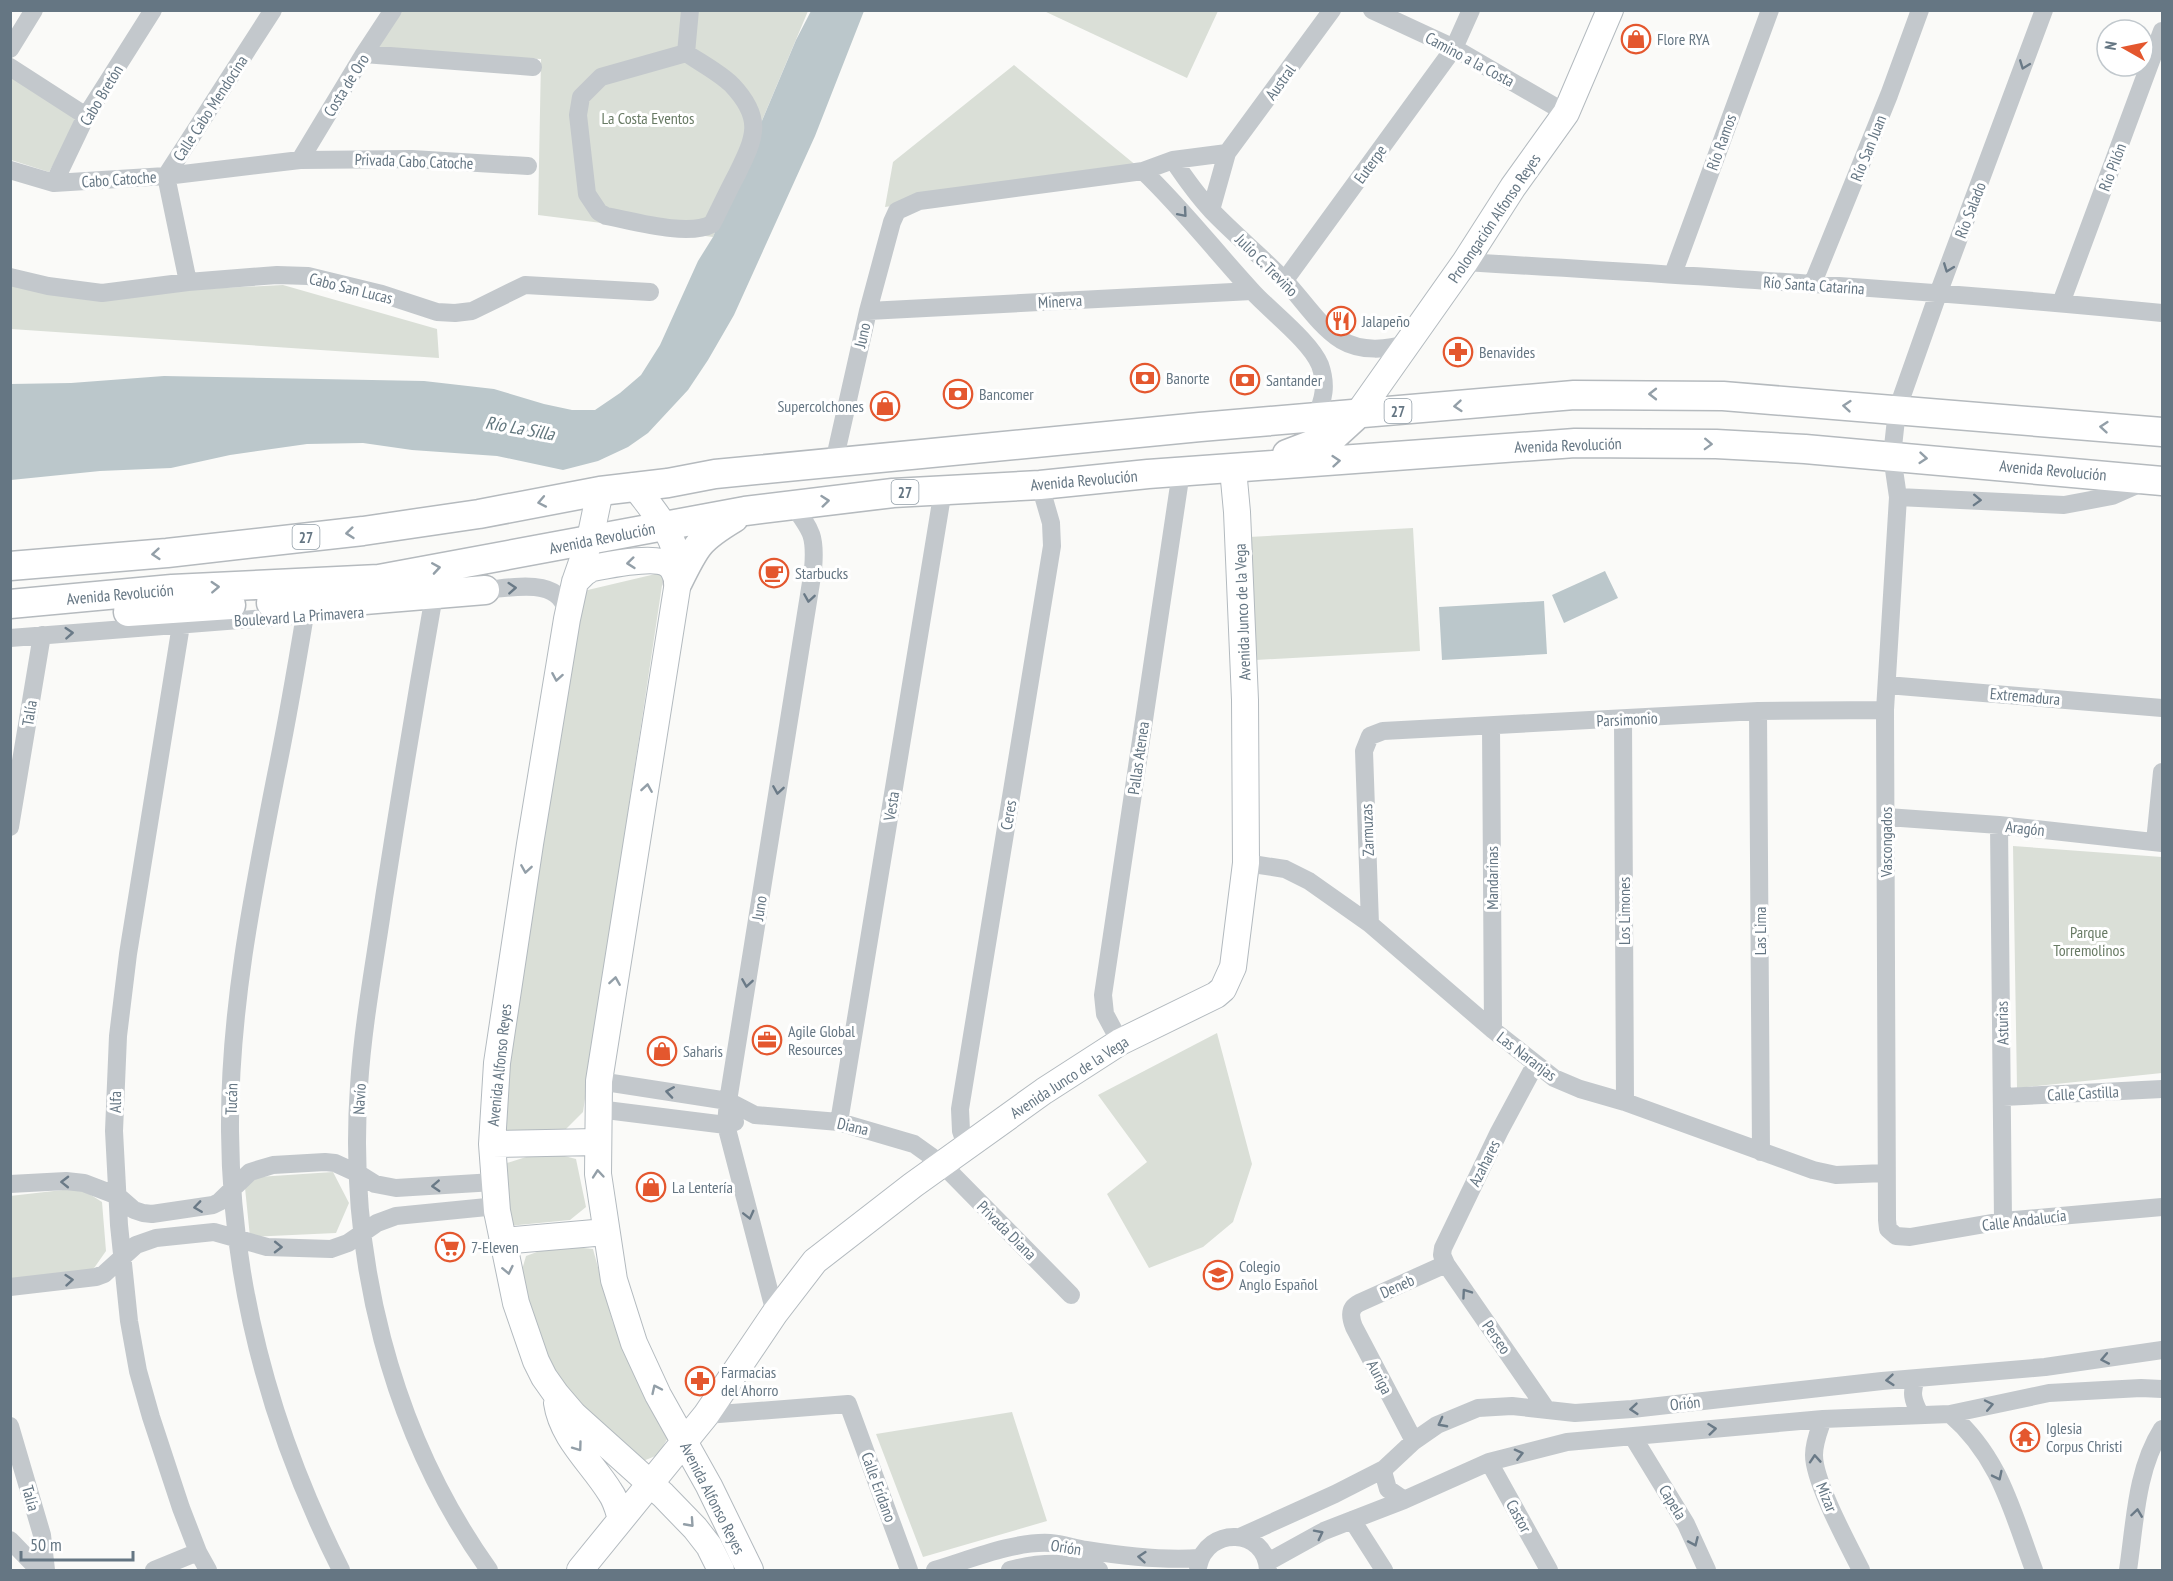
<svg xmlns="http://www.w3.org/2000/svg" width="2173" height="1581" font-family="'PT Sans Narrow',sans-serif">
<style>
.green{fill:#dadfd7}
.water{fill:#bbc7cb}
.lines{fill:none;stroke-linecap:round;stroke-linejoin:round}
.secondary-casing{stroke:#b3babf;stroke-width:28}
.primary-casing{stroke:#b5babe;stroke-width:31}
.street{stroke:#c3c8cc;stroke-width:18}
.secondary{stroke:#fff;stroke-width:26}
.primary{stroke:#fff;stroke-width:28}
.oneway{stroke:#6a7a87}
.oneway2{stroke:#939fa8}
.labels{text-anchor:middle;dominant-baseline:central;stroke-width:6;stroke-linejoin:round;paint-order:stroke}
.shield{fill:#fff;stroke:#939fa8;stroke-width:1.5}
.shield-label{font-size:15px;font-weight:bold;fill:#657683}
.poi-label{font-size:16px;fill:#657683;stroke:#fff;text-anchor:start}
.street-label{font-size:16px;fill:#657683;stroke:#fff}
.park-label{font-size:16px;fill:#687a64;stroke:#fff}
.water-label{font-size:18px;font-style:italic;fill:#60757c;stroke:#fff}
</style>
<rect width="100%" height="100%" fill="#fafaf8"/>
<path class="green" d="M401,11H808L713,237L538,215L541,59L373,51Z
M1044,11H1218L1187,78Z
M1014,65L1143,171L885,207L893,162Z
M10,72L81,116L49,172L11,160Z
M10,282L76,295L283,285L437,329L439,358L11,329Z
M1413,528L1420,651L1256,660L1249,537Z
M664,572L583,1112L565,1130L509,1136L494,1097L575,593Z
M2013,846L2162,857V1073L2017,1088Z
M1217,1033L1252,1164L1233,1222L1203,1247L1149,1268L1107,1194L1147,1162L1098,1095Z
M545,1151L576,1159L586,1207L570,1220L508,1226L507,1163Z
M333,1172L349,1203L336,1233L250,1237L244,1178Z
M80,1188L102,1202L106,1251L92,1271L11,1280L10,1196Z
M556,1245L593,1249L613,1323L670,1434L658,1455L643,1461L564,1397L515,1294L526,1256Z
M1012,1412L1047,1521L923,1557L876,1434Z"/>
<path class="water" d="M811,11H864L815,136L734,315L708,360L688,390L648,433L628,447L598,461L563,470L497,456L412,450L363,443L307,444L230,455L171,468L100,471L11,480L10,384L71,383L164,376L424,381L494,389L544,404L572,410H595L620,393L641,375L660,345L698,261L713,237L796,40Z
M1605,571L1618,598L1564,623L1552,595Z
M1544,601L1547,654L1442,660L1439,607Z"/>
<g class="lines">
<g class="secondary-casing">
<path id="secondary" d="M1357,415L1465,262L1513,187L1566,113L1610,10
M635,486C650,507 670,528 676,554C678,563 678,573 678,582L599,1081L598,1174L614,1280L634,1343L658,1395L709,1486L750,1570
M600,491L590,539L575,582L567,619L530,844L497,1063L492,1144L497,1211L516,1303L536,1361L544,1377L556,1394L574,1415L663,1495L695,1528L709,1546L721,1570
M575,582L584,573L592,568C609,565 656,555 669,565C674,569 676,576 678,582
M492,1144L597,1142
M502,1241L606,1232
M557,1403C562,1438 593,1464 610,1492C616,1500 618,1509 621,1519
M580,1570L706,1415L775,1313L815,1261L913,1185L1044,1091L1120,1042L1216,995L1223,989L1233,967L1246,863L1245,700L1237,512L1233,469"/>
</g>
<g class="primary-casing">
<path id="primary" d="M1287,454L1334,436L1357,415
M10,566L167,553L363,531L479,514L600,491L668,483L715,474L1200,427L1574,395L1723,396L2162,432
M678,582C696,545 699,539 734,518
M271,603H328L485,590
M10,604L172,589L379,579L745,511L893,493L1040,485L1148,474L1575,443L1716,444L1805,449L2162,481
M128,612L231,605"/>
</g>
<path class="street" d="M1372,10L1454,48L1566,113
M2044,10L1938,294L1897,410L1892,456L1898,497L1885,710L1887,1220L1888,1229L1896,1236L1910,1237L2003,1221L2162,1207
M10,49L34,10
M686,53C701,63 720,73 732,85C764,119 755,137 737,174C728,191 720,208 712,224C688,237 633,221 606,216L599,212L587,194L578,115L581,97L601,77Z
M686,53L690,10
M364,54L533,67
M10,67L86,116
M300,160L364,54L393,10
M1173,160C1185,178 1197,195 1212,211C1235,235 1261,256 1285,281C1303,300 1319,326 1341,340C1361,352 1388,350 1408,343
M10,170L54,183L166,176L300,160L412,159L528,166
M1143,171C1182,208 1215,251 1252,291C1270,311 1310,341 1320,365C1327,385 1324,400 1315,418
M54,183L86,116L153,10
M1211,210L1227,153L1332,10
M1465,262C1698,276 1931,290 2162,313
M1673,274L1770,10
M10,277L48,286L102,293L188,282L277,275L308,276L382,294L437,312L455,313L472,311L525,285L650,292
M1285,280L1454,48L1471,10
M188,282L166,176L273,10
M1812,285L1889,95L1920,10
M2061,303L2162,31
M868,311L1252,291
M834,462L868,311L892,222L897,211L919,201L1143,171L1173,160L1227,153
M1898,497L2064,505L2112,496L2146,481
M477,593L485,590C512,588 564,575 567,617
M432,607C415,704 399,801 384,898C375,961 363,1023 359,1086C347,1255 390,1431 489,1570
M305,615C296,669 287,722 276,775C253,892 229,1011 230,1131C231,1286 272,1433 341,1570
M181,625L128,954L118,1036L114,1131L119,1225L129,1321L138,1371L151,1417L181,1508L198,1552L208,1570
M10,638L305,615
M1887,685L2162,708
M1758,711L1761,1152
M1623,719L1625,1102
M1491,726L1493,1030
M1887,817L1999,825L2162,843
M1999,825L2003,1221
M10,827L42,635
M2155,842L2162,772
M1246,863L1285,869L1309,881L1370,924L1493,1030L1554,1078L1580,1089L1625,1102L1813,1170L1836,1175L1885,1173
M1370,924L1364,751L1370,736L1383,731L1758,711L1885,710
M1120,1042L1105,1014L1103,995L1181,472
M1535,1065L1499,1132L1443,1248L1442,1255L1446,1264L1547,1410
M599,1081L728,1101L755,1115L839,1122L914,1144L942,1164L1071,1295
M2003,1097L2162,1089
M598,1109L726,1125L735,1122
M839,1122L943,490
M966,1146L961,1131L960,1109L1052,546L1051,523L1040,485
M10,1184L66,1181L84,1183L118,1196L134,1210L143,1213L152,1214L213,1205L219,1202L250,1172L273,1165L325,1162L335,1163L359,1174L375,1184L396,1188L494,1182
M10,1287L96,1277L104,1274L136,1245L156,1238L214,1232L267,1247L331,1249L348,1243L377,1223L396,1216L497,1206
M775,1313L726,1125L728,1101L813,570C816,536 812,531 792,504
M1917,1378C1910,1392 1913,1401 1920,1414
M1950,1414C2000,1457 2012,1511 2034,1570
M706,1415L848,1404L909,1570
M1823,1419C1819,1431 1814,1442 1814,1455C1814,1482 1848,1544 1861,1570
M10,1426L42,1535L46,1570
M1633,1437L1686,1524L1707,1570
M1414,1441L1354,1327C1350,1317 1349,1308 1359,1303L1446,1264
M1489,1462L1549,1570
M1384,1469V1475L1388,1489L1404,1500
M1352,1520L1384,1570
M1240,1537L1335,1494L1384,1469L1414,1441L1437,1425L1478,1408L1512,1406L1575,1413L1632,1409L1882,1381L2045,1367L2162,1350
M10,1540L39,1570
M1268,1562L1324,1531L1404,1500L1489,1462L1567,1442L1823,1419L1950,1414L2049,1393L2141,1388L2162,1389
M1198,1567C1207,1525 1266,1528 1268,1570
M154,1570L198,1552
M935,1570C969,1560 1014,1541 1050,1543C1062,1544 1074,1548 1086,1550C1123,1556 1162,1561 1200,1558
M1010,1570C1039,1562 1070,1562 1099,1570
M2128,1570C2135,1523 2136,1470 2162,1429"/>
<use href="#secondary" class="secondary"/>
<use href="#primary" class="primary"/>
</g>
<defs><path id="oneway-chevron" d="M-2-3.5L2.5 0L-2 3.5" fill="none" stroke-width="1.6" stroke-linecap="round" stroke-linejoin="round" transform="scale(1.5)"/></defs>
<g class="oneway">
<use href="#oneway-chevron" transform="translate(2024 65) rotate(111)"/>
<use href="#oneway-chevron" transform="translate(1183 213) rotate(49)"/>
<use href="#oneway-chevron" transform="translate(1948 268) rotate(111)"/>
<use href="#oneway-chevron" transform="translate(1977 500) rotate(2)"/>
<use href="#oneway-chevron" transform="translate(512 588) rotate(-4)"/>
<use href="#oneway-chevron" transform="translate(809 598) rotate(99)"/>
<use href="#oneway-chevron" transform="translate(69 633) rotate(-4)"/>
<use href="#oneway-chevron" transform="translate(778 790) rotate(99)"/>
<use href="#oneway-chevron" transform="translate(747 983) rotate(99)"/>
<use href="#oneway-chevron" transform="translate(670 1092) rotate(-171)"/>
<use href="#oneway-chevron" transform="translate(65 1182) rotate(-179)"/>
<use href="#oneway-chevron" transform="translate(436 1186) rotate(177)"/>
<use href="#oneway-chevron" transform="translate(198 1207) rotate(172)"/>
<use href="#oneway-chevron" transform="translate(749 1215) rotate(76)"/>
<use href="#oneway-chevron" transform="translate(278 1247) rotate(1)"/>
<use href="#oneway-chevron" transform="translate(69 1280) rotate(-5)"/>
<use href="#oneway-chevron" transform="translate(1466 1293) rotate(-125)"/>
<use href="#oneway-chevron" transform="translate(2105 1359) rotate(169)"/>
<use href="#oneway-chevron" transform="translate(1890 1380) rotate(175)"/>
<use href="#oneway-chevron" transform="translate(1989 1405) rotate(-12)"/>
<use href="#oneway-chevron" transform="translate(1634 1409) rotate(175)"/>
<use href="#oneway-chevron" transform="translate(1442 1423) rotate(152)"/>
<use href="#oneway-chevron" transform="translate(1712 1429) rotate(-6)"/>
<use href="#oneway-chevron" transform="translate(1519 1454) rotate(-14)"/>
<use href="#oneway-chevron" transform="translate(1815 1459) rotate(-94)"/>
<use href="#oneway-chevron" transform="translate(1998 1476) rotate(64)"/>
<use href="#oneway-chevron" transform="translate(2137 1513) rotate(-82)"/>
<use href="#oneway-chevron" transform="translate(1319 1534) rotate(-27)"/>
<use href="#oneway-chevron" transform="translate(1694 1542) rotate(66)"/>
<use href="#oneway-chevron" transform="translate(1142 1557) rotate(-175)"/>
</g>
<g class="oneway2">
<use href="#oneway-chevron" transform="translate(1653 394) rotate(180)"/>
<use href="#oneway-chevron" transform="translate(1458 406) rotate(175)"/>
<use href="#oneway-chevron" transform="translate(1847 406) rotate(-175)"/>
<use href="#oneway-chevron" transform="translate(2104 427) rotate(-175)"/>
<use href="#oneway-chevron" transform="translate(1708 444) rotate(2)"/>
<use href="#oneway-chevron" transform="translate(1923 458) rotate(5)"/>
<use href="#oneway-chevron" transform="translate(1336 461) rotate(-5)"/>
<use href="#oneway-chevron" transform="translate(825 501) rotate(-6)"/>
<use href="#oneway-chevron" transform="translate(542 502) rotate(169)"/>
<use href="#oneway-chevron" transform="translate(350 533) rotate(174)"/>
<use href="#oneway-chevron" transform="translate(156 554) rotate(175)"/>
<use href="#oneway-chevron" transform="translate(631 563) rotate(174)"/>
<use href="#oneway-chevron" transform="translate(436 568) rotate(-9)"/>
<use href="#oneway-chevron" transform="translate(215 587) rotate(-3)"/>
<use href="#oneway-chevron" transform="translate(557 677) rotate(100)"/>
<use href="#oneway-chevron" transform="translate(647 788) rotate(-81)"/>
<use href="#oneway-chevron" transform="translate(526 869) rotate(99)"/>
<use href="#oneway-chevron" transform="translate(615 981) rotate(-81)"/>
<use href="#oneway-chevron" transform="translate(598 1174) rotate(-95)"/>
<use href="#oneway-chevron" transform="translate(508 1270) rotate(78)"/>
<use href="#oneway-chevron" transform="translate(656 1389) rotate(-115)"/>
<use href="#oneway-chevron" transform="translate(578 1447) rotate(54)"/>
<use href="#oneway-chevron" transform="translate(690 1523) rotate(48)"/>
</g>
<defs>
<g id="shop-ring" transform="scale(1.5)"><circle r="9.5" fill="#fff" stroke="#e4572e" stroke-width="1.5"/><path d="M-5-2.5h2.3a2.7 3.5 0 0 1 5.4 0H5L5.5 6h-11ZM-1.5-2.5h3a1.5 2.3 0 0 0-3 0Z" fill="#e4572e"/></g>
<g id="restaurant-ring" transform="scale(1.5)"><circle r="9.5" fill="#fff" stroke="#e4572e" stroke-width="1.5"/><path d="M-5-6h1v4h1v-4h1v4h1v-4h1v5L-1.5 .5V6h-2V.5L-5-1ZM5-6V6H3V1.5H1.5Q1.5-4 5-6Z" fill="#e4572e"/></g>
<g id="pharmacy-ring" transform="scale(1.5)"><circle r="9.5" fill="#fff" stroke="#e4572e" stroke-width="1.5"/><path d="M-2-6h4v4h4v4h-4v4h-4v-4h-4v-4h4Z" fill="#e4572e"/></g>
<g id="bank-ring" transform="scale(1.5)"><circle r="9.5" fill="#fff" stroke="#e4572e" stroke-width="1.5"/><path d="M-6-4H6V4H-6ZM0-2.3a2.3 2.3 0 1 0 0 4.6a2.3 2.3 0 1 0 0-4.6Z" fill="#e4572e"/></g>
<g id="cafe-ring" transform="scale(1.5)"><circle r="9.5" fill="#fff" stroke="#e4572e" stroke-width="1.5"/><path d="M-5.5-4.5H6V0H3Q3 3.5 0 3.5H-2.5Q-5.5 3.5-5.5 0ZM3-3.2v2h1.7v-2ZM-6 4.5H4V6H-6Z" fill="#e4572e"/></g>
<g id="office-ring" transform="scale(1.5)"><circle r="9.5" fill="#fff" stroke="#e4572e" stroke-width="1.5"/><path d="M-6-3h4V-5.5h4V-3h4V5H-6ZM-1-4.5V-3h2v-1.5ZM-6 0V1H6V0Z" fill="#e4572e"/></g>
<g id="supermarket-ring" transform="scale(1.5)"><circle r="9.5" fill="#fff" stroke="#e4572e" stroke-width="1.5"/><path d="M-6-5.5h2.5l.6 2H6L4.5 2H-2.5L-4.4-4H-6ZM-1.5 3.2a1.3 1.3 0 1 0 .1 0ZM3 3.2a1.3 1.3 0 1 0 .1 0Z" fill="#e4572e"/></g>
<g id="university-ring" transform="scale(1.5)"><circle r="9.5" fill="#fff" stroke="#e4572e" stroke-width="1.5"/><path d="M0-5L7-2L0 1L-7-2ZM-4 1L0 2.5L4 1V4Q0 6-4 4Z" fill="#e4572e"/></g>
<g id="temple-ring" transform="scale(1.5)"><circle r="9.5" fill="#fff" stroke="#e4572e" stroke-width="1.5"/><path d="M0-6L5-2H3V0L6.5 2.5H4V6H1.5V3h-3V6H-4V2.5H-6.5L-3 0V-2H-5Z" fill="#e4572e"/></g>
</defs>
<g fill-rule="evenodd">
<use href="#shop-ring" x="1636" y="39"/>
<use href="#restaurant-ring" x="1341" y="321"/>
<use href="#pharmacy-ring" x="1458" y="352"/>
<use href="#bank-ring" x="1145" y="378"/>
<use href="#bank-ring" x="1245" y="380"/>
<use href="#bank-ring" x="958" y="394"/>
<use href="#shop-ring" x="885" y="406"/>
<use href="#cafe-ring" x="774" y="573"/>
<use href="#office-ring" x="767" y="1040"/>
<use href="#shop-ring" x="662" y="1051"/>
<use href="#shop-ring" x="651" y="1187"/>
<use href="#supermarket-ring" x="450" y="1247"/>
<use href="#university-ring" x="1218" y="1275"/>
<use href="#pharmacy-ring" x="700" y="1381"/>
<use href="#temple-ring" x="2025" y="1437"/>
</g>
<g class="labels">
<g class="shield">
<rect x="1384.5" y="399" width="27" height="24" rx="4.5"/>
<rect x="891.5" y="480" width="27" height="24" rx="4.5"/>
<rect x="292.5" y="525" width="27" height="24" rx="4.5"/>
</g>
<g class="shield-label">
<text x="1398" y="411">27</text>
<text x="905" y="492">27</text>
<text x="306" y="537">27</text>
</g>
<g class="poi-label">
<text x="1657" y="39">Flore RYA</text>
<text x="1362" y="321">Jalapeño</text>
<text x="1479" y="352">Benavides</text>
<text x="1166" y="378">Banorte</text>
<text x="1266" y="380">Santander</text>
<text x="979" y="394">Bancomer</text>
<text x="864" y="406" text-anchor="end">Supercolchones</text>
<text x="795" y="573">Starbucks</text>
<text x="788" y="1031">Agile Global<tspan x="788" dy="18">Resources</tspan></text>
<text x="683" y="1051">Saharis</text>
<text x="672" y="1187">La Lentería</text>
<text x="471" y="1247">7-Eleven</text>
<text x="1239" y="1266">Colegio<tspan x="1239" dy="18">Anglo Español</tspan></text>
<text x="721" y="1372">Farmacias<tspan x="721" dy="18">del Ahorro</tspan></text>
<text x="2046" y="1428">Iglesia<tspan x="2046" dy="18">Corpus Christi</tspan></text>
</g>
<g class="street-label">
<text transform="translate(1470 59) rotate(28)">Camino a la Costa</text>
<text transform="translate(1280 82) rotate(-54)">Austral</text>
<text transform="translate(346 85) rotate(-58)">Costa de Oro</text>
<text transform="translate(101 95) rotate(-59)">Cabo Bretón</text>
<text transform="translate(210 108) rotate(-57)">Calle Cabo Mendocina</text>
<text transform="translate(1721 142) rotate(-70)">Río Ramos</text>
<text transform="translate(1868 148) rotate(-68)">Río San Juan</text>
<text transform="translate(414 161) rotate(2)">Privada Cabo Catoche</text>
<text transform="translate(1370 164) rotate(-54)">Euterpe</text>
<text transform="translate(2112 167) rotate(-69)">Río Pilón</text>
<text transform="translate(119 179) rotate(-4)">Cabo Catoche</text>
<text transform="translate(1970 210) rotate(-69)">Río Salado</text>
<text transform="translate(1494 218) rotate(-56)">Prolongación Alfonso Reyes</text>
<text transform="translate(1267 265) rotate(45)">Julio C. Treviño</text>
<text transform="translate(1814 285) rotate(4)">Río Santa Catarina</text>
<text transform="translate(351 288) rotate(14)">Cabo San Lucas</text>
<text transform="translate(1060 301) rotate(-3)">Minerva</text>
<text transform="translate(862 335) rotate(-77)">Juno</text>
<text transform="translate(1568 445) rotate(-2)">Avenida Revolución</text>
<text transform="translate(2053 470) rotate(5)">Avenida Revolución</text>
<text transform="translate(1084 480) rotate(-5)">Avenida Revolución</text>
<text transform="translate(602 538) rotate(-11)">Avenida Revolución</text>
<text transform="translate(120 594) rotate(-5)">Avenida Revolución</text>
<text transform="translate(1242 612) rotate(-92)">Avenida Junco de la Vega</text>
<text transform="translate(299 616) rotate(-4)">Boulevard La Primavera</text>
<text transform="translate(2025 696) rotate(5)">Extremadura</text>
<text transform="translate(29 713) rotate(-81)">Talía</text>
<text transform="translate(1627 719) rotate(-3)">Parsimonio</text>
<text transform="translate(1138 758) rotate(-82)">Pallas Atenea</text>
<text transform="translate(891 806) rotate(-81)">Vesta</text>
<text transform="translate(1008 815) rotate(-81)">Ceres</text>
<text transform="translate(2025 828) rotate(6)">Aragón</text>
<text transform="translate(1367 830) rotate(-92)">Zarmuzas</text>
<text transform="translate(1886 842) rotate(-90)">Vascongados</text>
<text transform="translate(1492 878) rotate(-90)">Mandarinas</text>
<text transform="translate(759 908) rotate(-81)">Juno</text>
<text transform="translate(1624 911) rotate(-90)">Los Limones</text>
<text transform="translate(1760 931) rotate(-90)">Las Lima</text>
<text transform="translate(2002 1023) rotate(-91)">Asturias</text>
<text transform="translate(1527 1056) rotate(37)">Las Naranjas</text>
<text transform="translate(499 1065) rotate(-84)">Avenida Alfonso Reyes</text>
<text transform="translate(1069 1077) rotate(-33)">Avenida Junco de la Vega</text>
<text transform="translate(2083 1093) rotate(-3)">Calle Castilla</text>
<text transform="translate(231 1099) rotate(-88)">Tucán</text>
<text transform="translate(359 1099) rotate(-87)">Navío</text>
<text transform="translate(115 1102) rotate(-89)">Alfa</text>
<text transform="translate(853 1126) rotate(13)">Diana</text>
<text transform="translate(1484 1163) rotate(-63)">Azahares</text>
<text transform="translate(2024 1220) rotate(-7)">Calle Andalucía</text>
<text transform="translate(1007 1230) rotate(45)">Privada Diana</text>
<text transform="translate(1397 1286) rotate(-24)">Deneb</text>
<text transform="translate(1497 1337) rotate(55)">Perseo</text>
<text transform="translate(1380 1377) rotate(62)">Auriga</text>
<text transform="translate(1685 1403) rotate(-6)">Orión</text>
<text transform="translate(879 1487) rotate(70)">Calle Erídano</text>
<text transform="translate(1827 1497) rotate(68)">Mizar</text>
<text transform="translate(31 1498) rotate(74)">Talía</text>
<text transform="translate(713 1498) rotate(63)">Avenida Alfonso Reyes</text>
<text transform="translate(1673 1502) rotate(59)">Capela</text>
<text transform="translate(1519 1516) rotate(61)">Castor</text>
<text transform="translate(1066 1547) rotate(9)">Orión</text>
</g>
<g class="park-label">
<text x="648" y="118">La Costa Eventos</text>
<text x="2089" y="932">Parque<tspan x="2089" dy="18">Torremolinos</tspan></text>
</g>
<g class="water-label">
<text transform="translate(520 428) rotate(10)">Río La Silla</text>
</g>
</g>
<rect width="2173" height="1581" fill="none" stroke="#657683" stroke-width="24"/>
<g transform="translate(2125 48) rotate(279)"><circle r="28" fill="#ffffff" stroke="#c1c8cd" stroke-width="1.5"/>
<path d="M0-4.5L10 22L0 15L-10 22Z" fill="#e4572e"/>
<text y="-9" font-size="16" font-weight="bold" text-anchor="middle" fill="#657683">N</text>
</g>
<path d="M21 1551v9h112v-9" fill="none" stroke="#657683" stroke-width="3"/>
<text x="30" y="1551" font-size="18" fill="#657683" stroke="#ffffff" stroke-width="4.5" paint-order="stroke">50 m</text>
</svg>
